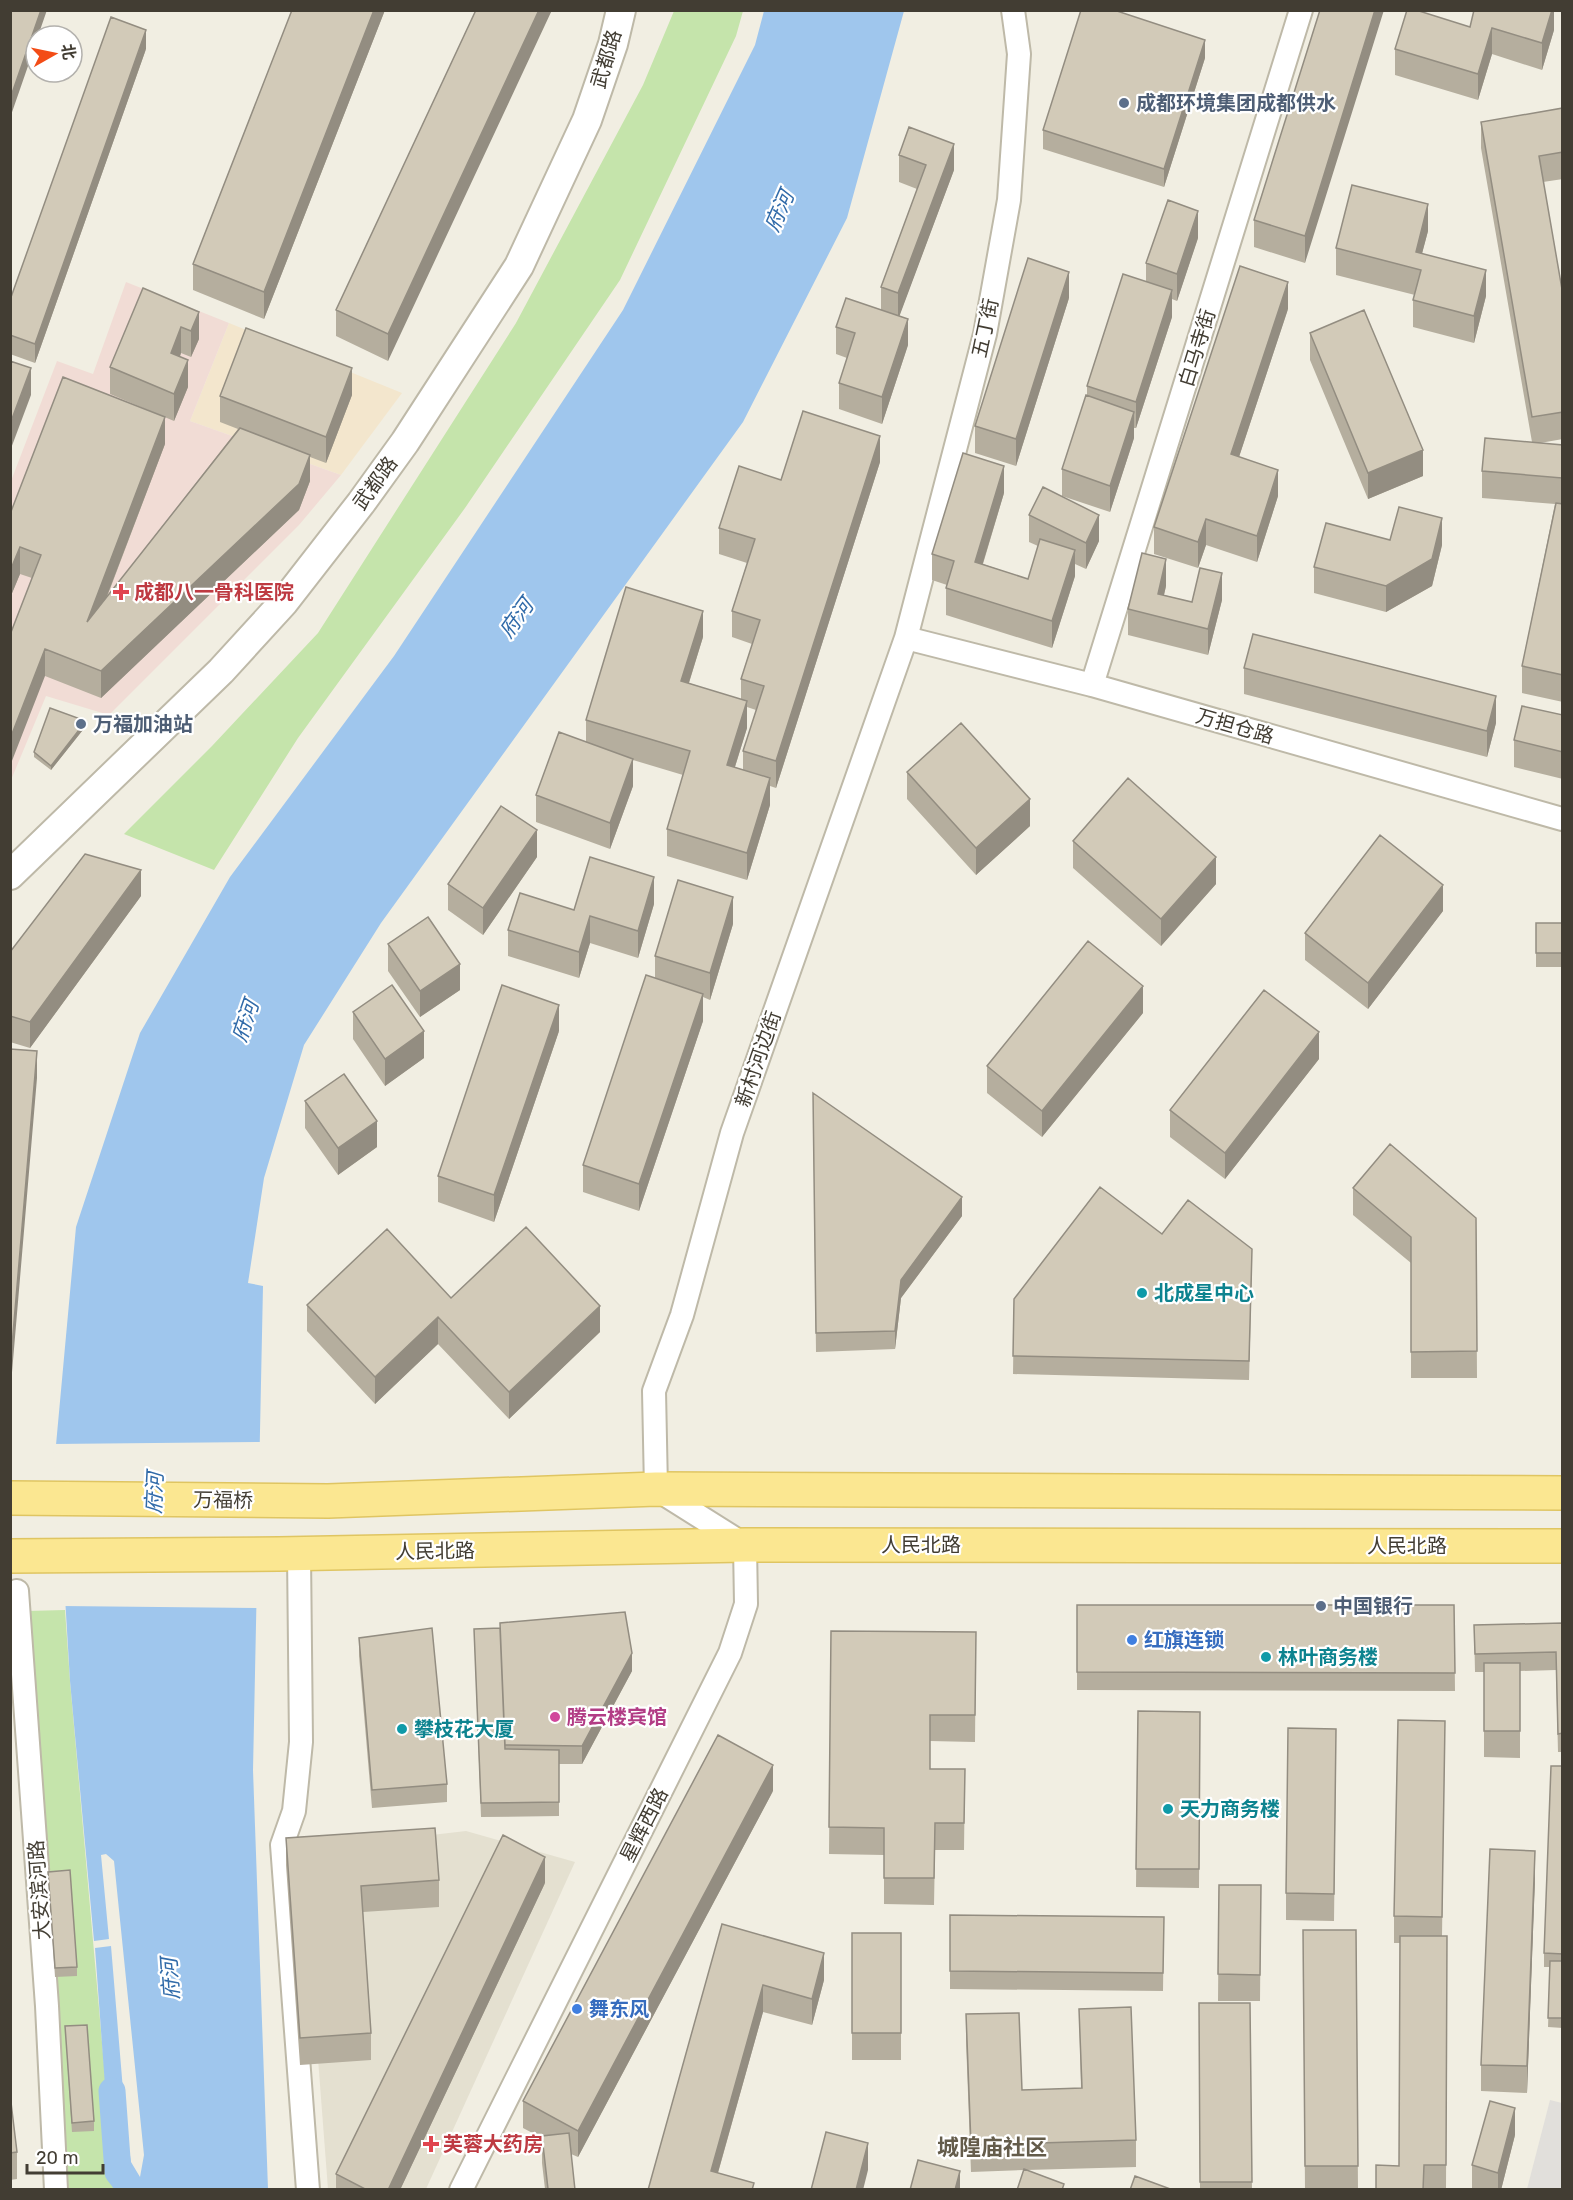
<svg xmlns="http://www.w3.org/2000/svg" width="1573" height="2200" font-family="Rubik,'Noto Sans SC',sans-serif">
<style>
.residential{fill:#e4e0d0}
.commercial{fill:#f3e6cd}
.medical{fill:#f1dcd5}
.green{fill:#c5e4ab}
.parking{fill:#e1dfdb}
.water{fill:#9fc6ed}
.pier{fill:#f1eee2}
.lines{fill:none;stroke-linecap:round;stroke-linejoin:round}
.canal{stroke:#9fc6ed;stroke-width:27}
.minor-casing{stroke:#beb9a8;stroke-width:26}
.tertiary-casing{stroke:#beb9a8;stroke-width:32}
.primary-casing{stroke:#dfc562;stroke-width:36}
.minor{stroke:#fff;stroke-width:22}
.tertiary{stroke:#fff;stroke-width:28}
.primary{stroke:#fbe791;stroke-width:33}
.wall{fill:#b5ae9e;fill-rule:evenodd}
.shaded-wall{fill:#938d81}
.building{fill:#d2cab8;stroke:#938d81;stroke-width:1.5}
.service-dot{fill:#5c6f8a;stroke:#fff;stroke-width:2}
.health-dot{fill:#e0444e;stroke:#fff;stroke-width:2}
.culture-dot{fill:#0f9aa8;stroke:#fff;stroke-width:2}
.shop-dot{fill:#3f7fe0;stroke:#fff;stroke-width:2}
.hotel-dot{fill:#d1479c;stroke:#fff;stroke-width:2}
.labels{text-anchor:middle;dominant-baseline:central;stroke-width:4.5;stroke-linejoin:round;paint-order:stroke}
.street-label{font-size:20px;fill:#423d33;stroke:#fff}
.service-label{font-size:20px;font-weight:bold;fill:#4e5e75;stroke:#fff;text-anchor:start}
.health-label{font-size:20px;font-weight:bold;fill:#be3a42;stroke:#fff;text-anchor:start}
.culture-label{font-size:20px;font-weight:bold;fill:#0d838f;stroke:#fff;text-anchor:start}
.shop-label{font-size:20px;font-weight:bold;fill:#366cbe;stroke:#fff;text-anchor:start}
.hotel-label{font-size:20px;font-weight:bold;fill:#b23c85;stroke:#fff;text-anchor:start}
.water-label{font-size:21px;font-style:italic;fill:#316ba9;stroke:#fff}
.quarter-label{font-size:22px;font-weight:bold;fill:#645c4b;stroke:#fff}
</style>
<rect width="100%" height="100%" fill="#f1eee2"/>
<path class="residential" d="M466,1831L575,1862L426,2189H328L302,1850Z"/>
<path class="commercial" d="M229,323L402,393L341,475L190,421Z"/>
<path class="medical" d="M126,282L229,323L190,421L341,475L299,525L109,715L46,696L11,780V481L57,361L93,374Z"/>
<path class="green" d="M674,11H743L736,36L620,280L465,508L298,738L214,870L124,834L212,746L318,633L516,323L643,85Z
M65,1610L70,1681L115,2189H66L27,1611Z"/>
<path class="parking" d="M1550,2100L1562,2103V2189H1527Z"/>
<path class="water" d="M764,11H904L847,218L743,422L381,923L304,1045L264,1178L248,1283L263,1286L253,1770L268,2189H115L109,2136H127L131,2162L140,2177L144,2155L114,1861L106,1854L101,1855L109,1939L94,1941L70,1681L56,1445L76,1227L140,1033L230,877L394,656L623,310L755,45Z
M111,1946L126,2126L108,2127L95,1948Z"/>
<path class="pier" d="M263,1442L259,1608L62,1606L53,1444Z"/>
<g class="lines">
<path class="canal" d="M112,2091L118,2172L132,2190"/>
<g class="minor-casing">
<path id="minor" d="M906,638L1092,685L1562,819
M1092,685L1301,10
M299,1554L301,1742L294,1811L282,1845L308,2190
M17,1591L47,2006L56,2190
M461,2190L730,1653L746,1604L745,1545L656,1489L654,1391L682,1315L732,1133L906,638L985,334L1009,200L1019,54L1013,10"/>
</g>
<g class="tertiary-casing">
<path id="tertiary" d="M10,875L221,671L284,602L361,503L405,442L519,266L587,120L613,44L621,10"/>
</g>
<g class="primary-casing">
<path id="primary" d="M10,1498L328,1501L656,1489L1562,1493
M10,1556L279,1554L745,1545L1562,1546"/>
</g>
<use href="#minor" class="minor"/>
<use href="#tertiary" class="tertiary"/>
<use href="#primary" class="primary"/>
</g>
<path class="wall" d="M292,10H385L264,319L193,290V264Z
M476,10L388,361L336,336V310Z
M1320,10L1305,263L1254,247V220Z
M1554,10V30L1542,70L1492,54L1478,100L1395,75V49L1470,27Z
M146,49L35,363L10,354V300Z
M1205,58L1164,187L1043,149V130Z
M1563,108V179L1543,182L1563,295V439L1540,443L1563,445L1562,504H1563V702L1522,693V666L1555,504L1482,498V471L1532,442L1481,148V122Z
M899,155L954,170L899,316L908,345L882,424L839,409V383L847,358L836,354V327L881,310V287L917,189L899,182Z
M1428,231L1422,253L1486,296L1474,343L1413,327V300L1415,295L1336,275V248Z
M1198,238L1177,301L1172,299V317L1136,428H1134V438L1110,512L1062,496V469L1087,396V386L1146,282V263Z
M1069,298L1016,466L975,453V426Z
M1288,309L1239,457L1278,496L1257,562L1206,545L1198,568L1154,554V527Z
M199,312V339L191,357L181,353L180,357L188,387L174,421L110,394V367Z
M1310,333L1423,476L1368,499L1310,360Z
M352,395L326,463L310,457V481L299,510L101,698L45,676L32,578L20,574L10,598V514L165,444L107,597L238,429L220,422V396Z
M880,462L776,788L770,786V805L747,880L667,856V829L683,775L633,760V786L610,849L536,822V795L586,742V720L703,637L689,683L741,700V679L752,644L732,637V611L747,563L719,554V528L781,480ZM747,707L756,710L743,751V770L735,767L747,728Z
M1004,493L983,564L1028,579L1038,546L1029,542V515L1099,541L1086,569L1075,564V576L1052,648L946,615V588L947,585L932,580V554Z
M1390,540L1442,545L1432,586L1386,612L1314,593V567Z
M1166,586L1164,595L1192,602L1222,600L1208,655L1128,635V609Z
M1244,668L1496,723L1487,757L1244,694Z
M1563,715V779L1514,767V740Z
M86,726L51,770L34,757V752Z
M907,772L1030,826L976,875L907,799Z
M1073,841L1216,884L1161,946L1073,868Z
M537,857L483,935L448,910V884Z
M141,896L30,1048L10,1042V952Z
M654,904L638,958L590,943L579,978L508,956V930L574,910Z
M1443,911L1368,1009L1305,960V933Z
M1536,923H1563V967H1536Z
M733,924L710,1000L703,997V1021L639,1211L583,1192V1165L655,978V956Z
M388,944L460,990L420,1017L388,971Z
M353,1012L424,1058L385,1086L353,1039Z
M1143,1013L1042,1137L987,1093V1066Z
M559,1031L494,1222L438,1202V1176Z
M1319,1059L1225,1179L1170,1137V1110Z
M813,1093L962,1216L901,1298L895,1349L816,1352Z
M305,1101L377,1147L338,1175L305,1128Z
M1353,1188L1476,1218L1477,1378H1411V1263L1353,1215Z
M1162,1234L1252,1268L1249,1380L1013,1374L1014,1299Z
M451,1298L600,1332L509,1419L438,1344L375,1404L307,1331V1305Z
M1077,1605H1454L1455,1691L1077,1690Z
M1563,1623V1752H1558L1556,1670L1520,1671V1758L1484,1757V1672H1475L1474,1625Z
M474,1629L632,1671L582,1764H559V1816L481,1817Z
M831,1631L976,1632L975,1742L930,1741V1769H965L964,1850H935L934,1905L884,1904V1855L829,1854Z
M359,1638L447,1784V1802L372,1808L359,1656Z
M1138,1711L1200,1712L1199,1888L1136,1887Z
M1445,1721L1442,1936H1447L1446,2190H1376L1399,2166L1400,1943H1394V1916Z
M1336,1756L1334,1921L1286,1920V1893Z
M1563,1766V2028L1548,2027L1550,1967H1544V1953Z
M773,1791L578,2157L571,2154L575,2190L545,2189L542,2163V2138L523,2128V2101Z
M286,1838L439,1880V1907L363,1912L371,2033V2060L300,2065L286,1865Z
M48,1872L77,1967V1976L55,1977Z
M1535,1878L1527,2093L1481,2091V2065Z
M545,1883L400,2190H336V2174Z
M1219,1885H1261L1260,2001H1218Z
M950,1915L1164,1917L1163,1991L950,1989Z
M722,1924L824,1980L812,2025L763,2012L718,2173L754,2190H648Z
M1303,1930H1356L1358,2190H1305Z
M852,1933H901V2060H852Z
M1199,2003H1250L1252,2190H1200Z
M1079,2009L1136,2140V2167L1026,2170L1064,2190L1024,2170L971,2172L966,2041V2014L1022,2090L1081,2088Z
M65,2026L94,2121V2131L72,2132Z
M10,2094L17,2152V2179L10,2180Z
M1515,2135L1501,2190H1472V2165Z"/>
<path class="shaded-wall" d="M41,10H47L38,36H36V43L10,118V99Z
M374,10H385L264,319V292Z
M539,10H552L388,361V334Z
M1375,10H1384L1305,263V236Z
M1552,10H1554V30L1542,70V43Z
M1492,28V54L1478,100V74Z
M146,30V49L35,363V344Z
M1205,40V58L1164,187V169Z
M954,144V170L898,320V293Z
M1428,204V231L1418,269L1416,252Z
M1198,211V238L1177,301V274Z
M1486,270V296L1474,343V316Z
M1069,272V298L1016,466V439Z
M1288,282V309L1231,481V454Z
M1172,290V317L1136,428V402Z
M199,312V339L191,357V331Z
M908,319V345L882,424V397Z
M181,327V353L171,379V353Z
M188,360V387L174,421V394Z
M31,368V395L10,451V424Z
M352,368V395L326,463V437Z
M1134,412V438L1110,512V486Z
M165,417V444L87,648V622Z
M880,436V462L776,788V761Z
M1423,450V476L1368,499V473Z
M310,455V481L299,510L101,698V671Z
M1004,466V493L975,589V562Z
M1563,468V495L1562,505V478Z
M1278,470V496L1257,562V536Z
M1099,515V541L1086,569V543Z
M1442,518V545L1432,586L1386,612V586Z
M1206,519V545L1198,568V542Z
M20,547V574L10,598V571Z
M1075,550V576L1052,648V621Z
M1166,559V586L1159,616L1158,594Z
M1222,573V600L1208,655V629Z
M703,611V637L681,708V681Z
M45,649V676L10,766V739Z
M1496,696V723L1487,757V731Z
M747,701V728L727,792V765Z
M86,721V726L51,770V766Z
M633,759V786L610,849V823Z
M770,778V805L747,880V853Z
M1030,799V826L976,875V848Z
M537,830V857L483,935V908Z
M1216,857V884L1161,946V919Z
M141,870V896L30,1048V1022Z
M654,877V904L638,958V931Z
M1443,885V911L1368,1009V983Z
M733,897V924L710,1000V973Z
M590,916V943L579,978V952Z
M460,964V990L420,1017V991Z
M1143,986V1013L1042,1137V1111Z
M703,994V1021L639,1211V1184Z
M559,1005V1031L494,1222V1195Z
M424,1031V1058L385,1086V1059Z
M1319,1032V1059L1225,1179V1153Z
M37,1051V1078L10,1396V1369Z
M377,1121V1147L338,1175V1148Z
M962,1197V1216L901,1298L895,1349V1331L901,1280Z
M600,1306V1332L509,1419V1392Z
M438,1317V1344L375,1404V1377Z
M632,1653V1671L582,1764V1746Z
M773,1765V1791L578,2157V2131Z
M1535,1851V1878L1527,2093V2066Z
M545,1857V1883L400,2190H388Z
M824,1953V1980L812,2025V1999Z
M763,1985V2012L713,2190L711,2171Z
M1515,2108V2135L1501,2190H1498V2173Z
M868,2143V2170L863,2190H856Z
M960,2171V2190H955Z"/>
<path class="building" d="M10,10H41L10,99Z
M292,10H374L264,292L193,264Z
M476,10H539L388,334L336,310Z
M1081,10H1114L1205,40L1164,169L1043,130Z
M1320,10H1375L1305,236L1254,220Z
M1407,10H1416L1470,27L1474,10H1552L1542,43L1492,28L1478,74L1395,49Z
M111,17L146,30L35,344L10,335V300Z
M1563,108V152L1539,156L1563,295V412L1532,417L1481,122Z
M909,127L954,144L898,293L881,287L926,165L899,155Z
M1352,185L1428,204L1416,252L1486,270L1474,316L1413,300L1421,270L1336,248Z
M1168,200L1198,211L1177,274L1146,263Z
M1028,258L1069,272L1016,439L975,426Z
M1240,266L1288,282L1231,454L1278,470L1257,536L1206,519L1198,542L1154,527Z
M1123,274L1172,290L1136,402L1087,386Z
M143,288L199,312L191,331L181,327L171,353L188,360L174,394L110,367Z
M846,298L908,319L882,397L839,383L855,333L836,327Z
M1364,310L1423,450L1368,473L1310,333Z
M246,328L352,368L326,437L220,396Z
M10,361L31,368L10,424Z
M63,377L165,417L87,622L240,428L310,455L299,484L101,671L45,649L10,739V635L41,555L20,547L10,571V514Z
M1086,395L1134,412L1110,486L1062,469Z
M803,411L880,436L776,761L743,751L764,686L741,679L760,620L732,611L755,539L719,528L739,466L781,480Z
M1485,438L1563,445L1562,478L1482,471Z
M963,453L1004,466L975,562L1028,579L1040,539L1075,550L1052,621L946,588L954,561L932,554Z
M1043,487L1099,515L1086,543L1029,515Z
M1556,503L1563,504V675L1522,666Z
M1399,507L1442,518L1432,559L1386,586L1314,567L1326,523L1390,540Z
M1142,553L1166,559L1158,594L1192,602L1200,568L1222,573L1208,629L1128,609Z
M626,587L703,611L681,681L747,701L727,765L770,778L747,853L667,829L690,751L586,720Z
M1253,634L1496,696L1487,731L1244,668Z
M1522,706L1563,715V752L1514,740Z
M50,708L86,721L51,766L34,752Z
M961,723L1030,799L976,848L907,772Z
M559,732L633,759L610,823L536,795Z
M1128,778L1216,857L1161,919L1073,841Z
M501,806L537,830L483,908L448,884Z
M1380,835L1443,885L1368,983L1305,933Z
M85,854L141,870L30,1022L10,1016V952Z
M590,857L654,877L638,931L590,916L579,952L508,930L520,893L574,910Z
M678,880L733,897L710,973L655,956Z
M428,917L460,964L420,991L388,944Z
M1536,923H1563V953H1536Z
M1088,941L1143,986L1042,1111L987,1066Z
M646,975L703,994L639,1184L583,1165Z
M392,985L424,1031L385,1059L353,1012Z
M502,985L559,1005L494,1195L438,1176Z
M1264,990L1319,1032L1225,1153L1170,1110Z
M10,1049L37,1051L10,1369Z
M344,1074L377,1121L338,1148L305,1101Z
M813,1093L962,1197L901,1280L895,1331L816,1333Z
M1390,1144L1476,1218L1477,1351L1411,1352V1237L1353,1188Z
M1100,1187L1162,1234L1188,1200L1252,1249L1249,1361L1013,1356L1014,1299Z
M526,1227L600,1306L509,1392L438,1317L375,1377L307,1305L387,1229L451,1298Z
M1077,1605H1454L1455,1673L1077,1672Z
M625,1612L632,1653L582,1746L505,1745L500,1623Z
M1563,1623V1733L1558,1734L1556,1652L1475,1654L1474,1625Z
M432,1628L447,1784L372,1790L359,1638Z
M500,1628L505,1749L559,1750V1802L481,1803L474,1629Z
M831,1631L976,1632L975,1715H930V1769H965L964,1823H935L934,1878H884V1828L829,1827Z
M1484,1663H1520V1731H1484Z
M1138,1711L1200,1712L1199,1869H1136Z
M1398,1720L1445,1721L1442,1917L1394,1916Z
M1288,1728L1336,1729L1334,1894L1286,1893Z
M718,1735L773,1765L578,2131L523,2101Z
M1551,1766H1563V1954L1544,1953Z
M435,1828L439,1880L361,1886L371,2033L300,2038L286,1838Z
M503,1835L545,1857L388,2190H367L336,2174Z
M1490,1849L1535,1851L1527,2066L1481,2065Z
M70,1870L77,1967L55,1968L48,1872Z
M1219,1885H1261L1260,1975L1218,1974Z
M950,1915L1164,1917L1163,1973L950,1971Z
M722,1924L824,1953L812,1999L763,1985L711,2171L754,2183L752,2190H648Z
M1303,1930H1356L1358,2166H1305Z
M852,1933H901V2033H852Z
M1400,1936H1447L1446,2165H1424L1423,2190H1376V2165L1399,2166Z
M1550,1961H1563V2018H1548Z
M1199,2003H1250L1252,2182H1200Z
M1131,2007L1136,2140L971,2145L966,2014L1019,2013L1022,2090L1082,2088L1079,2009Z
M87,2025L94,2121L72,2123L65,2026Z
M1563,2061V2088H1562Z
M10,2094L17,2152L10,2153Z
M1490,2101L1515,2108L1498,2173L1472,2165Z
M826,2132L868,2143L856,2190H811Z
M569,2133L575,2190H543L548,2189L542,2136Z
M918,2160L960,2171L955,2190H910Z
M1024,2169L1064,2184L1062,2190H1017Z
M1135,2176L1173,2190H1130Z"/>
<g class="service-dot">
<circle cx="1124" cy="103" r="6"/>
<circle cx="81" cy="724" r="6"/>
<circle cx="1321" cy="1606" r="6"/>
</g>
<g class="health-dot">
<path d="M118 583h6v6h6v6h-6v6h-6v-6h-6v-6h6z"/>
<path d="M428 2135h6v6h6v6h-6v6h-6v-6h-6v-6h6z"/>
</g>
<g class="culture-dot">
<circle cx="1142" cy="1293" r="6"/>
<circle cx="1266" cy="1657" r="6"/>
<circle cx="402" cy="1729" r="6"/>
<circle cx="1168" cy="1809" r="6"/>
</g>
<g class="shop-dot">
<circle cx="1132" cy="1640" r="6"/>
<circle cx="577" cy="2009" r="6"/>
</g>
<circle class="hotel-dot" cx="555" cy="1717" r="6"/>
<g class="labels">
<g class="street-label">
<text transform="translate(606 59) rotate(-73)">武都路</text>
<text transform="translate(985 328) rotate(-78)">五丁街</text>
<text transform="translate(1197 348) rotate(-73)">白马寺街</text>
<text transform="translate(375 483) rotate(-54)">武都路</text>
<text transform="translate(1235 726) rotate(16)">万担仓路</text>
<text transform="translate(758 1059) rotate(-71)">新村河边街</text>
<text transform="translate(223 1500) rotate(1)">万福桥</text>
<text x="921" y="1545">人民北路</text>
<text x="1407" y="1546">人民北路</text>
<text transform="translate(435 1551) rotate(-1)">人民北路</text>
<text transform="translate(644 1825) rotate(-63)">星辉西路</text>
<text transform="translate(39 1890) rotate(-94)">大安滨河路</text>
</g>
<g class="service-label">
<text x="1136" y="103">成都环境集团成都供水</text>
<text x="93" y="724">万福加油站</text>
<text x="1333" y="1606">中国银行</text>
</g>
<g class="health-label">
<text x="134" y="592">成都八一骨科医院</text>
<text x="443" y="2144">芙蓉大药房</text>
</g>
<g class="culture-label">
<text x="1154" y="1293">北成星中心</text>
<text x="1278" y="1657">林叶商务楼</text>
<text x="414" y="1729">攀枝花大厦</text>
<text x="1180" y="1809">天力商务楼</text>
</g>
<g class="shop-label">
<text x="1144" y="1640">红旗连锁</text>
<text x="589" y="2009">舞东风</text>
</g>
<g class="hotel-label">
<text x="567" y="1717">腾云楼宾馆</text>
</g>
<g class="water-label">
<text transform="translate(779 211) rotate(-66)">府河</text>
<text transform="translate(516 618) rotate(-54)">府河</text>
<text transform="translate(245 1021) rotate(-71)">府河</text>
<text transform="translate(154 1493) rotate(-87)">府河</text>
<text transform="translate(170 1979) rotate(-94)">府河</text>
</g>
<g class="quarter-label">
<text x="992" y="2147">城隍庙社区</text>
</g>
</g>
<rect width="1573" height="2200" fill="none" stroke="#423d33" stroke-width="24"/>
<g transform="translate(54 54) rotate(81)"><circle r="28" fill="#ffffff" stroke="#b3b1ad" stroke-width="1.5"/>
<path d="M0-4.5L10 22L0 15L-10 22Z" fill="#f34c16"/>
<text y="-9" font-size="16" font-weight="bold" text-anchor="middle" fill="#423d33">北</text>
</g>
<path d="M27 2164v9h76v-9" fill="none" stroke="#423d33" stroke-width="3"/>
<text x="36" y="2164" font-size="18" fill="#423d33" stroke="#ffffff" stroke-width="4.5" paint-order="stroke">20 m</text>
</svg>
